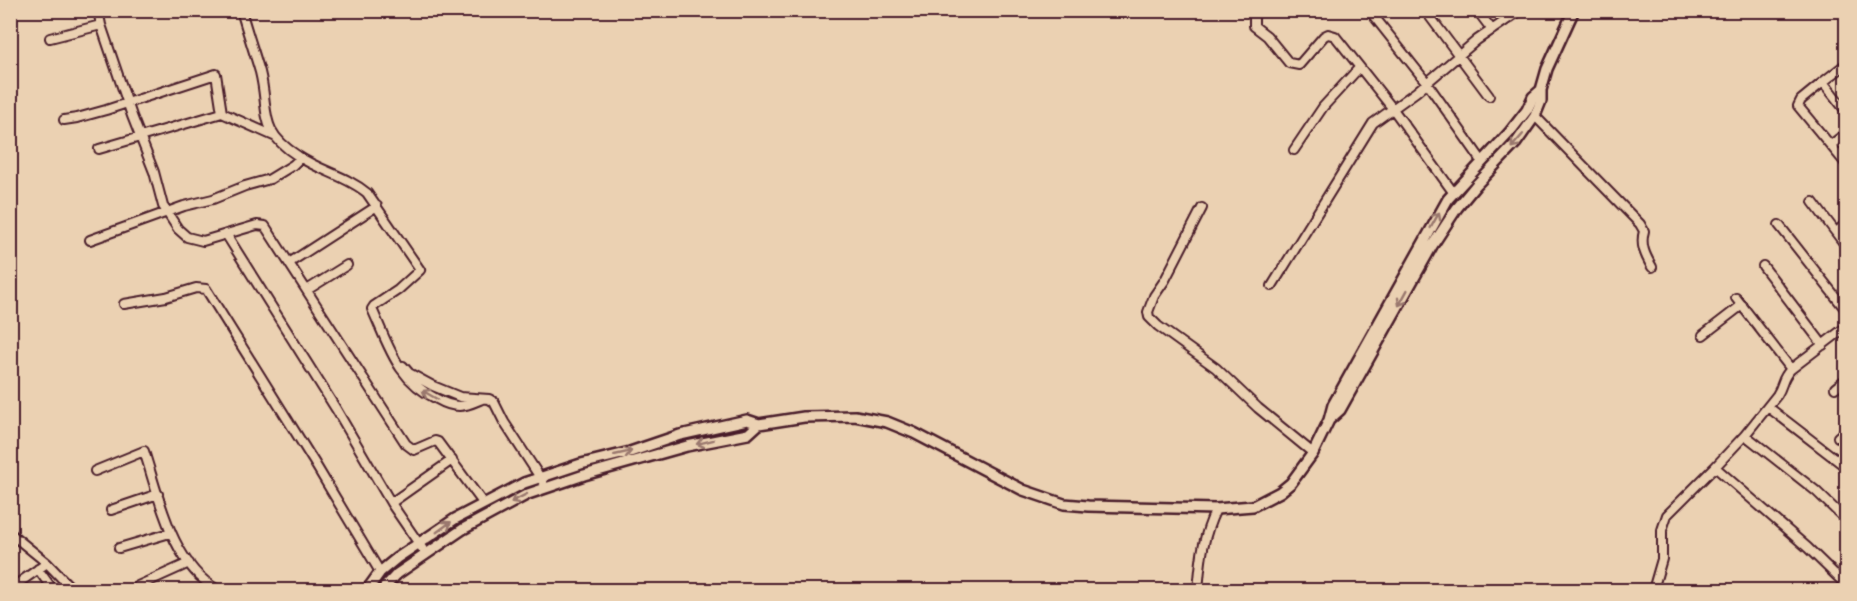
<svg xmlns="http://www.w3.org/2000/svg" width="1857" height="601" font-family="Mynerve,sans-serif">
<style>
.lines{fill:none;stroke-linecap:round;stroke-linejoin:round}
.minor-casing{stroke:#4a1f2b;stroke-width:12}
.tertiary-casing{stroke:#4a1f2b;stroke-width:14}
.minor{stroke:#ebd1b2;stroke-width:8}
.tertiary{stroke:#ebd1b2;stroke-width:9}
.oneway{stroke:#9a786e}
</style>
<rect width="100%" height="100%" fill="#ebd1b2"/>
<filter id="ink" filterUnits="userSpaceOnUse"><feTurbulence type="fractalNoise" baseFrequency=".0167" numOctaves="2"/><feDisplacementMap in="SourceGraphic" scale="12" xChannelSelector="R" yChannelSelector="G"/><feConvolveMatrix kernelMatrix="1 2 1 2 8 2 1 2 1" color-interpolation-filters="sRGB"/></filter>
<g filter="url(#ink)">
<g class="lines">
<g class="minor-casing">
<path id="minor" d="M98,10L101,25L132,116L154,172L163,206L178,229L187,237L203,241L257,225L265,226L406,444L414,450L435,441L438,442L483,503
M241,10C247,31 254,52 260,72C270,112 257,130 298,156C320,171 347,176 367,193L420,270L398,290L374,306L372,309C389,346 397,380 437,399C444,403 451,406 459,406C467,406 475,402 482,399
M1258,10L1254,17V26L1267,36L1289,63L1299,65L1324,36L1328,34L1335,36L1393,109L1453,192
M1369,10L1427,83L1482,161
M1425,10L1489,96
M1477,10L1492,30
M50,38L101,25
M1846,64L1823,82L1846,111
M1823,82L1801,100L1798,106L1846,164
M1535,116L1640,224L1644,231C1640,245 1645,255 1652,267
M64,120L77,118L106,110L216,74L222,113L274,136
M1831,145L1846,133
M99,149L222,113
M1294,150L1323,107L1359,68
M1813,202L1846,246
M1202,208L1165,280L1154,296L1148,312L1149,317L1158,326L1216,368L1258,408L1313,453
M1779,225L1846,310
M1837,232L1846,223
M226,234L336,409L391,503L426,554
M90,240L184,206L213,199L245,186L270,179L293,165L300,158
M289,263L377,206
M1763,266L1823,345
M1272,286L1373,123L1416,92L1477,40L1521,10
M307,290L347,265
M1736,298L1791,369
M124,304L166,297L196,288L206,289L314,462L380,572
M1846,327L1791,369C1781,379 1784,384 1777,395L1745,435L1816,491L1846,520
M1703,335L1742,305
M403,366L409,373L433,386L460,397L489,399L494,402L504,422L543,482
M1835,388L1846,379
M1768,407L1846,467
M1745,435L1715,467L1808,548L1846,585
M1838,437L1846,430
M95,471L144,451C159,497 172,565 218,590
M391,503L452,460
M111,510L158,494
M10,533L47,563L73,590
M119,548L170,533
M38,569L53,590
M138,586L189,563
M10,589L47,563
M359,590L369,588L374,590
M1198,590C1201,558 1202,539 1216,509
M1653,590L1662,559V530L1667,515L1715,467"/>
</g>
<g class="tertiary-casing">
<path id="tertiary" d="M1329,420L1340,410L1432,246L1457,208L1476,185L1516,143L1535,116L1541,101V90L1547,69L1574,10
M367,590L380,572L397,558L455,519L524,483L581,464L630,452L680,435L747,420L759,424L804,417L855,416L887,422L914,433L1023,490L1064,504L1088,506L1216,509L1253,506L1280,492L1291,483L1313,453L1329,420L1333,405L1448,199L1509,133L1527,110L1533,97L1541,90
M382,590L397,574L463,529L528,494L584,475L687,446L748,434L759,424"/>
</g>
<use href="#minor" class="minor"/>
<use href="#tertiary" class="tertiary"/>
</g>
<defs><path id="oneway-shaft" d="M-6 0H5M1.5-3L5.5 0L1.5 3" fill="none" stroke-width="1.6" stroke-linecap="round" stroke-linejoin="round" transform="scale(1.5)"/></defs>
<g class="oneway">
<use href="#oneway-shaft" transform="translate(1517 141) rotate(131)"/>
<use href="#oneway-shaft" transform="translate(1435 220) rotate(-61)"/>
<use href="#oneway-shaft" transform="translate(1403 298) rotate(119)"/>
<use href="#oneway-shaft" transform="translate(430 395) rotate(-150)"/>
<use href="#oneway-shaft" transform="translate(705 442) rotate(166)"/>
<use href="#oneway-shaft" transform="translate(623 453) rotate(-13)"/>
<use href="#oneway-shaft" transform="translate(519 498) rotate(153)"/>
<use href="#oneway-shaft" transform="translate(444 527) rotate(-36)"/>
</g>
</g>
<rect width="1857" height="601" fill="none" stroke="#ebd1b2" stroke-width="36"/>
<rect x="18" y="18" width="1821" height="565" fill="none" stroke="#4a1f2b" stroke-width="2" filter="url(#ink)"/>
</svg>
